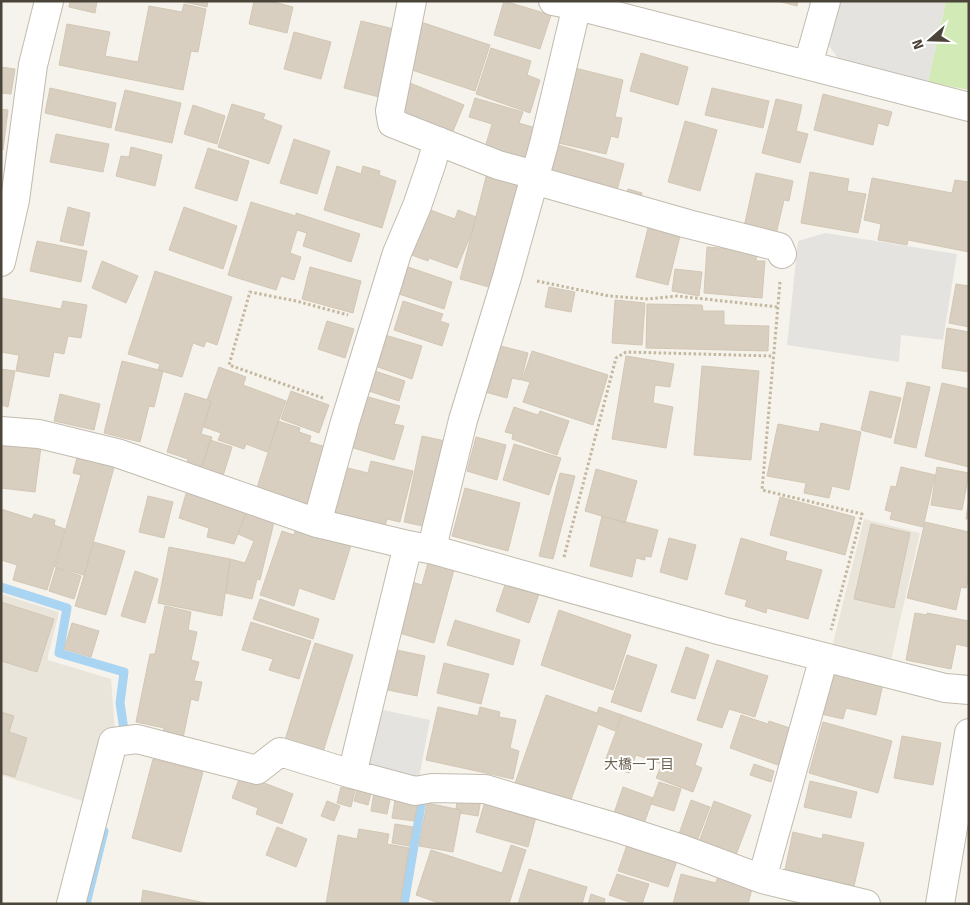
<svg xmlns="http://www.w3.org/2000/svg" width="970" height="905" font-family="'Fira Sans','Noto Sans JP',sans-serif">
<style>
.residential{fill:#eae5da}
.green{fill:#d2eab5}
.parking{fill:#e5e3e0}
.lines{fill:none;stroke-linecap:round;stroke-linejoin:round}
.stream{stroke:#a9d4f2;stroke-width:9}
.building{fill:#d8cfc1;stroke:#d3c7b4}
.minor-casing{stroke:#c2bbae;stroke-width:30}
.path{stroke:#c4b79f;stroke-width:3;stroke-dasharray:2.5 2.5;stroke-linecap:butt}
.minor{stroke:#fff;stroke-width:28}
.labels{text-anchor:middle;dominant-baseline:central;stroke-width:4;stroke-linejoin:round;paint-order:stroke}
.neighbourhood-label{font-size:14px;fill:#6e6250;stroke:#fff}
</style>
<rect width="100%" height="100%" fill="#f6f3ec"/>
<path class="residential" d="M864,519L920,533L891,660L832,647Z
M1,594L59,612L48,656V660L111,679L115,731L89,803L1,775Z"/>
<path class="green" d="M946,1H969V90L928,82Z"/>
<path class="parking" d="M836,1H946L928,82L840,61L825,40Z
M825,233L957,254L943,340L901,335L899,362L787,345L798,241Z
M374,708L430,720L418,783L370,771L364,758Z"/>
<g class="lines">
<path class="stream" d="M1,587L67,608L59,653L124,672L120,703L124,730
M86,904L104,831
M404,904L422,800"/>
</g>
<path class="building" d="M70,1H97L95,13L69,7Z
M180,1H208L207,7Z
M254,1H270L293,7L287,33L249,24Z
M504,1L551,15L540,49L494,35Z
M778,1H798L797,6Z
M184,4L206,9L198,52L191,51L183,90L59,65L67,24L110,32L105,56L138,62L149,6L182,12Z
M361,21L394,29L383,70L390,72L383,98L344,88Z
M421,22L490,45L475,91L406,68Z
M294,32L331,42L321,79L284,69Z
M491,48L531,61L527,75L540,80L530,113L476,94Z
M641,53L688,67L678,105L630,91Z
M1,67L15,69L11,94L1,93Z
M571,67L623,80L615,117L622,118L618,138L611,136L606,154L554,142Z
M410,83L464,105L453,131L449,129L447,133L398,113Z
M50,88L116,103L111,128L45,113Z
M712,88L769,101L763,128L705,115Z
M125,90L181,103L172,143L115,130Z
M823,94L892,112L888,126L878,123L873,145L814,130Z
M475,98L523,112L519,123L539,129L530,162L485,148L492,124L469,117Z
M776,99L802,105L796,131L808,134L800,163L762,153Z
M232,104L265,114L263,119L282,126L269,164L218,147Z
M193,105L225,116L217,144L184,134Z
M1,109L8,110L3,150L1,149Z
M685,121L717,130L700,191L668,182Z
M56,134L109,144L103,172L50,162Z
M294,139L330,151L317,194L280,183Z
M551,143L624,164L615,198L542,177Z
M131,147L162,155L155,186L116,176L121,156L129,157Z
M208,148L249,161L237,201L195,188Z
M337,166L361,174L363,166L380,171L379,175L396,181L382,228L324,210Z
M488,169L525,178L496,289L460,279Z
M810,172L849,179L847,191L866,194L858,233L801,223Z
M756,173L793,181L789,201L784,200L776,234L744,227Z
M872,178L952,193L955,180L969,182V252L908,240L907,245L878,240L881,224L864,220Z
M628,189L642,193L638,207L624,203Z
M251,202L296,216V213L360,234L351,262L303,246L307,233L297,230L290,253L301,257L294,280L281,276L276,290L228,275Z
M68,207L90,213L83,246L60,241Z
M184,207L237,226L223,269L169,250Z
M422,207L455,219L458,210L476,217L472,232L457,268L429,258L428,261L406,253Z
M649,224L681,232L668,285L636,277Z
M37,241L87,251L81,282L30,271Z
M707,247L757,251L756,261H765L762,298L704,293Z
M102,261L138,276L126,303L92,288Z
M310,267L361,281L353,313L302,299Z
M408,267L452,282L444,309L399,294Z
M675,269L702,272L699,296L672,291Z
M155,271L232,297L217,345L206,341L204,347L193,343L182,377L158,370L160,364L128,354Z
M956,284L969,286V327L949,323Z
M549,287L575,292L571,312L545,307Z
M1,298L61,309L63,301L87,305L81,338L68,336L64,354L54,352L49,377L16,371L19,355L1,352Z
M615,300L645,303L642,345L612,343Z
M403,301L443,314L440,321L449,324L442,346L394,330Z
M647,304L702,305L703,311H724V325L769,326L768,351L646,348Z
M327,321L354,329L345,358L318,349Z
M947,328L969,332V372L942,368Z
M385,335L422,346L412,379L375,366Z
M497,345L528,353L521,380L512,378L507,398L485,392Z
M532,351L608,375L593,425L523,402L530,382L522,380Z
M626,356L674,364L670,387L655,385L653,403L673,407L666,448L612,439Z
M122,361L163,371L154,407L149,406L140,442L104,433Z
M702,366L759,371L751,460L694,455Z
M219,367L246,377L243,385L286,401L267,452L246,444L244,449L218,440L221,433L204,427L211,401L207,400Z
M1,369L15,371L8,407L1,405Z
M372,370L405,381L399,401L366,390Z
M907,382L930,387L916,448L894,443Z
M942,383L969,389V467L925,456Z
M291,391L329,405L319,433L281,419Z
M870,391L901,398L891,438L861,430Z
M185,393L211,401L201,434L212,437L201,469L187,464L188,459L167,452Z
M60,394L100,404L94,430L54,421Z
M365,396L400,406L394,424L404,426L394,460L350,447Z
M514,407L538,415L540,411L569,421L557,455L512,439L513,434L505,432Z
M278,421L300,428L299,432L311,436L309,442L326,447L307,507L256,491Z
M821,423L861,432L849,490L832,486L829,498L804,493L806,483L767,476L778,424L819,432Z
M422,436L450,442L432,528L404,522Z
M476,437L506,445L497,480L467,471Z
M210,440L232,447L223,476L201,469Z
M1,442L41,447L35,492L1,488Z
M514,444L561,458L549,495L503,480Z
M78,454L115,464L84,575L55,567L81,475L73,473Z
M371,461L413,471L400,522L387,519L384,529L328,515L340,466L368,473Z
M901,467L935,475L923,527L890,519L892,512L885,510L891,486L896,487Z
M937,467L969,473L962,510L931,505Z
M596,469L637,481L625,523L585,511Z
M560,473L575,476L553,559L539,556Z
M465,488L520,503L508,551L452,536Z
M187,490L248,508L234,544L207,537L209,528L179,518Z
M148,496L173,502L164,538L139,532Z
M780,497L855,517L845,555L770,535Z
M969,498V519H966Z
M248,508L275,518L260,580L257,579L252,599L226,593L230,559L245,563L254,541L238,534Z
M1,509L32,519L34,514L55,520L54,525L65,529L47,590L13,580L17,565L1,560Z
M602,516L658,530L651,557L645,556V560L636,558L632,577L590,566Z
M925,522L969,532V577L966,588L961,587L956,610L907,598Z
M871,524L910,533L894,608L854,599Z
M296,527L351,545L334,600L299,588L294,606L260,595L282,531L294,535Z
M669,538L696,545L687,580L660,572Z
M741,538L787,552L785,560L822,570L808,619L767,608L766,613L745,606L747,600L725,594Z
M94,542L125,551L106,615L75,606Z
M169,547L230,559L222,616L158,603Z
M429,559L455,566L434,643L399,633L412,582L422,585Z
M56,568L81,576L74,599L49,591Z
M135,571L158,579L145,623L121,616Z
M507,579L540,591L529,623L496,611Z
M260,599L319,619L313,639L253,619Z
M1,602L54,619L37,672L1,661Z
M165,606L191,612L188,630L197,632L191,660L199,662L194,681L202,682L198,701L191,699L183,738L163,733L164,728L136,722L150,654H155Z
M559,610L631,635L613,690L541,665Z
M915,613L927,615V613L969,621V647L956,644L951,669L906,660Z
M455,620L520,640L513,665L447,645Z
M251,622L311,641L299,679L269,670L273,659L242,650Z
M72,623L99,631L91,657L64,649Z
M315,643L353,655L323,752L285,740Z
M686,647L709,655L695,699L671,692Z
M392,649L425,656L417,696L383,689Z
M627,655L657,665L641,712L611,702Z
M717,660L768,676L755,717L729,709L722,728L697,720Z
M444,663L489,674L481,704L437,693Z
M832,672L883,684L876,715L846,708L843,719L821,714Z
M546,695L597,713L599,707L622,715L615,731L598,724L568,808L513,789Z
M438,707L478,716L480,707L500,712L499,717L516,720L510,748L519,751L513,779L426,760Z
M1,712L14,716L9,732L27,738L15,777L1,773Z
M622,715L702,744L695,765L702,768L693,792L656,778L662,764L636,755L629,773L604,764Z
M741,715L768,724L769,721L790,728L778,765L730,748Z
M823,722L892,741L878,793L809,773Z
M902,736L941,743L933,785L894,778Z
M153,759L203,772L181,852L132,838Z
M754,764L774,771L771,782L750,775Z
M241,774L293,794L282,824L256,814L258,808L232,798Z
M810,781L857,792L851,818L804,807Z
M659,782L681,789L674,811L651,804Z
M358,785L372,789L368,805L354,801Z
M341,787L355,790L351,807L337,803Z
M623,787L653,798L644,824L614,813Z
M374,792L391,795L387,814L371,811Z
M396,794L419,798L414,821L392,818Z
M458,795L481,799L478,816L460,813L461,810L456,809Z
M486,798L537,813L528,847L476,832Z
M691,800L710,807L697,841L679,834Z
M327,801L340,806L334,821L321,816Z
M714,801L751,815L736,855L699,842Z
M427,803L461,810L453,852L419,846Z
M395,824L413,827L409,846L392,843Z
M277,827L307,839L296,867L266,855Z
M359,829L389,834L387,844L409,848L400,904H326L338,835L357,839Z
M793,832L822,839L823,834L864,843L854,886L813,877V881L784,874Z
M629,839L679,855L668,887L618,871Z
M511,845L526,850L509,904H442L416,895L431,850L502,873Z
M529,869L587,887L582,904H518Z
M719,872L741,878L738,885L752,889L748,904H673L681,874L716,883Z
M617,874L649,884L642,904H635L609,895Z
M143,890L210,904H141Z
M591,894L605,899L604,904H588Z"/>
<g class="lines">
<g class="minor-casing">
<path id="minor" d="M412,1L390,111L392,123L498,165L535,175
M553,1L578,6L969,107
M808,65L826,1
M534,180L688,224L779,247L782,254
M1,262L15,200L33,65L49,1
M1,431L39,434L117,453L317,523L408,545L434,550L722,631L945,688L969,690
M317,523L345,422L397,253L417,206L431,165L438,141
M434,550L435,535L463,420L507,277L544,144L578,1
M824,657L762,879L866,904
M352,774L408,545
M71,904L113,742L137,739L257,770L280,752L352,774L415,791L432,788L485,789L614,827L682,849L762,879
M940,904L969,733"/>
</g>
<path class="path" d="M537,281L609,296L648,299L677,296L778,307
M780,282L762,490L862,514L831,630
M323,398L229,365L250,292L296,301L348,315
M564,557L616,358L626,352L773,356"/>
<use href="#minor" class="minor"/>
</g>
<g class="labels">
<g class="neighbourhood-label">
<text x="639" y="764">大橋一丁目</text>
</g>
</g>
<rect width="970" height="905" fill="none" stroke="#4b4439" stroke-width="5"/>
<g transform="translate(930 40) rotate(250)" stroke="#ffffff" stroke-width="4" paint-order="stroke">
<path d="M0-4L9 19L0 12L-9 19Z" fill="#4b4439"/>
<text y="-8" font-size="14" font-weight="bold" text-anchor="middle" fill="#4b4439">N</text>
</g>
</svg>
